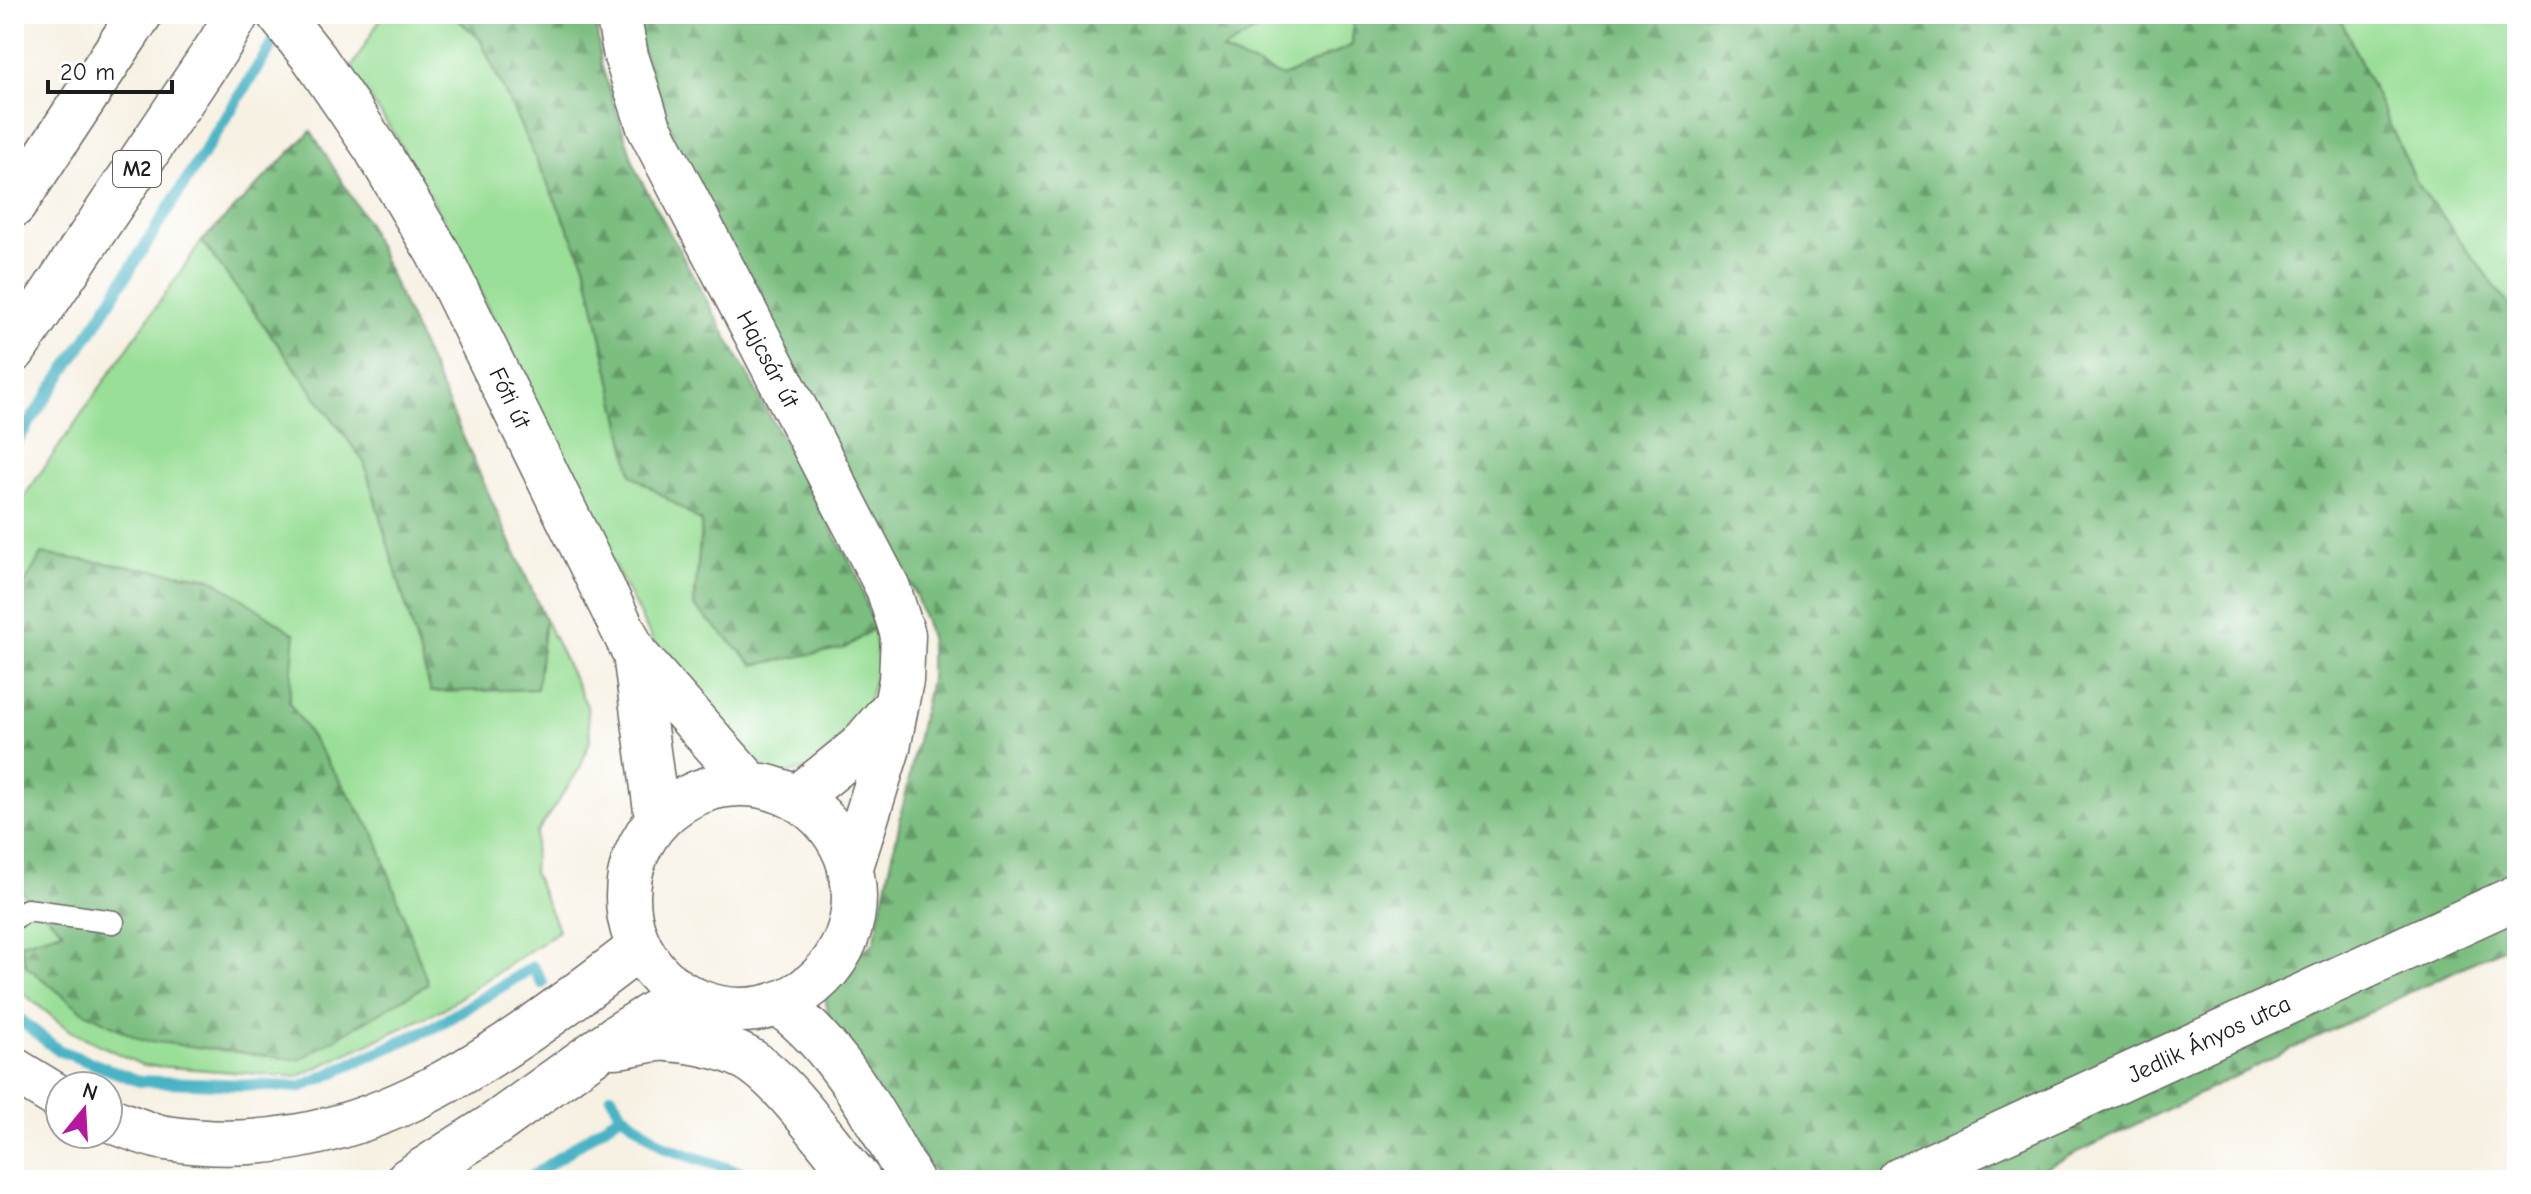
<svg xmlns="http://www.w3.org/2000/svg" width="2531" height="1194" font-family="'Comic Neue',sans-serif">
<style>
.green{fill:#9adf97;stroke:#5b7e5a;stroke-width:2}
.forest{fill:url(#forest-firs);stroke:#4c6d4e;stroke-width:2}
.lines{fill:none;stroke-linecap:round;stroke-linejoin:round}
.stream{stroke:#48b3c5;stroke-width:12}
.lane-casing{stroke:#696762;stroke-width:25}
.street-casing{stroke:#696762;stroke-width:47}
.secondary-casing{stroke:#696762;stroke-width:47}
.highway-casing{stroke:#696762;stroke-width:47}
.lane{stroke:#fff;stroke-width:22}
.street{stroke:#fff;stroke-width:44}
.secondary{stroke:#fff;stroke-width:44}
.highway{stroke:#fff;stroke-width:44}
.labels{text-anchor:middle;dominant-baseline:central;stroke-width:6;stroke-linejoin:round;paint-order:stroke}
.shield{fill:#fff;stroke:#606060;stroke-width:2}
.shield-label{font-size:22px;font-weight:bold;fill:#1c1c1c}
.street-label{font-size:24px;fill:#1c1c1c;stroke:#fff}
</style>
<defs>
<pattern id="forest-firs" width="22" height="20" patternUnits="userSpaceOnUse" patternTransform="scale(2)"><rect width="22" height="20" fill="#7bbe80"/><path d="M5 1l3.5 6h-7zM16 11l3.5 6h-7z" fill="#649a68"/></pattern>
</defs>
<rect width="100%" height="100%" fill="#fff"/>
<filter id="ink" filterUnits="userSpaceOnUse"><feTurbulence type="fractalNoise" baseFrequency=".0125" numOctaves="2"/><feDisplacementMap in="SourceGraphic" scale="16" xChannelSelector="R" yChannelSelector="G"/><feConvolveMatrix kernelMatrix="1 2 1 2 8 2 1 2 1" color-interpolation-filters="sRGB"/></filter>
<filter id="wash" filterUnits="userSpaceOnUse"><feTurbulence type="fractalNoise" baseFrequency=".006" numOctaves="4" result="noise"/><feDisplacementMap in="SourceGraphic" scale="32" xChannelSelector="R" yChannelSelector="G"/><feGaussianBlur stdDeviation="1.8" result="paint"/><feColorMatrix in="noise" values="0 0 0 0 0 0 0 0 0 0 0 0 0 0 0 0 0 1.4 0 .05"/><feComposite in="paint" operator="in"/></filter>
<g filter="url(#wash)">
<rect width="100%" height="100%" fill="#f7f1e3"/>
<path class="green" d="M383,14H452L480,39L585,264L632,475L702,522L694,606L845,648L874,628L879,665L865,712L812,769L776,775L733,750L654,643L536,411L459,246L394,134L351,69Z
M1273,14H1354L1352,45L1283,77L1221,51L1272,21Z
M2338,14H2517V316L2417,183Z
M202,241L364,462L431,692L537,689L545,619L587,706L590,740L580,768L536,834L533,872L559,931L443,1009L297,1077L142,1065L70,1031L14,986V511Z"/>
<path class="forest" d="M452,14H595L601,64L637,173L857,575L874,628L845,648L754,665L694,606L702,522L632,475L585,264L480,39Z
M631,14H1273L1272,21L1222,51L1283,77L1352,45L1354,14H2338L2417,183L2517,316V941L2020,1180H939L830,1021L821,979L874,943L930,680V637L916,596L674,148Z
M311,131L365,219L545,619L537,689L431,692L364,462L202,241Z
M41,554L211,578L295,634L289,702L375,835L428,984L299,1060L141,1040L81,1010L26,966L20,943L63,931L14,884V604Z"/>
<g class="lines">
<path class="stream" d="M14,445L92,330L281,30
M14,1015L58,1050L139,1081L301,1087L438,1025L533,967L542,983
M611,1096L622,1114
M527,1180L622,1114L666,1148L762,1180"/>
</g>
</g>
<g filter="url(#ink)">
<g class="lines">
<g class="lane-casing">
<path id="lane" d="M14,918L27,910L113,922"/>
</g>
<g class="street-casing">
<path id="street" d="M618,14L626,56L649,127L888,588L903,635L901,680L888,748L850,870
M797,798L860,747L895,706
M1900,1180L2517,897"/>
</g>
<g class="secondary-casing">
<path id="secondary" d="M279,14L315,59L375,147L438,253L635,654L657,818
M635,654L749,783
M628 897a113 113 0 1 1 226 0a113 113 0 1 1-226 0Z
M779,1004C837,1045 877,1119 911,1180"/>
</g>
<g class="highway-casing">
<path id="highway" d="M14,205L140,14
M14,350L221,42L237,14
M613,1046C632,1046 650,1037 668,1039C693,1041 723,1046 746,1058C784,1079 828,1146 859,1180
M14,1070L60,1098
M108,1119C127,1126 147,1135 166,1138C358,1167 496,1057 639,948
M408,1180L494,1125L616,1037L683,995"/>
</g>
<use href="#lane" class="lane"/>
<use href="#street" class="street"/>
<use href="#secondary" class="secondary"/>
<use href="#highway" class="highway"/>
</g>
</g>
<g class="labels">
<rect class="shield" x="113" y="151" width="48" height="36" rx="6"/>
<g class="shield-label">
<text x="137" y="169">M2</text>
</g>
<g class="street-label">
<text transform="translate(768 359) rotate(62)">Hajcsár út</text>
<text transform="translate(510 398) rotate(64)">Fóti út</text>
<text transform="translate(2209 1039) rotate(-25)">Jedlik Ányos utca</text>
</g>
</g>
<rect width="2531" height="1194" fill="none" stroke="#fff" stroke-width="48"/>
<g transform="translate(84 1110) rotate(18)"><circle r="38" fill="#ffffff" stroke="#a4a4a4" stroke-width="2"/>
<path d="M0-6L14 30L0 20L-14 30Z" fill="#b5179e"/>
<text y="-12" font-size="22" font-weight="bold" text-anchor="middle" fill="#1c1c1c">N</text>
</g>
<path d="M48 80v12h124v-12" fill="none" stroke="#1c1c1c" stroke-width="4"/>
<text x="60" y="80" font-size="24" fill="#1c1c1c" stroke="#ffffff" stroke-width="6" paint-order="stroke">20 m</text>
</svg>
